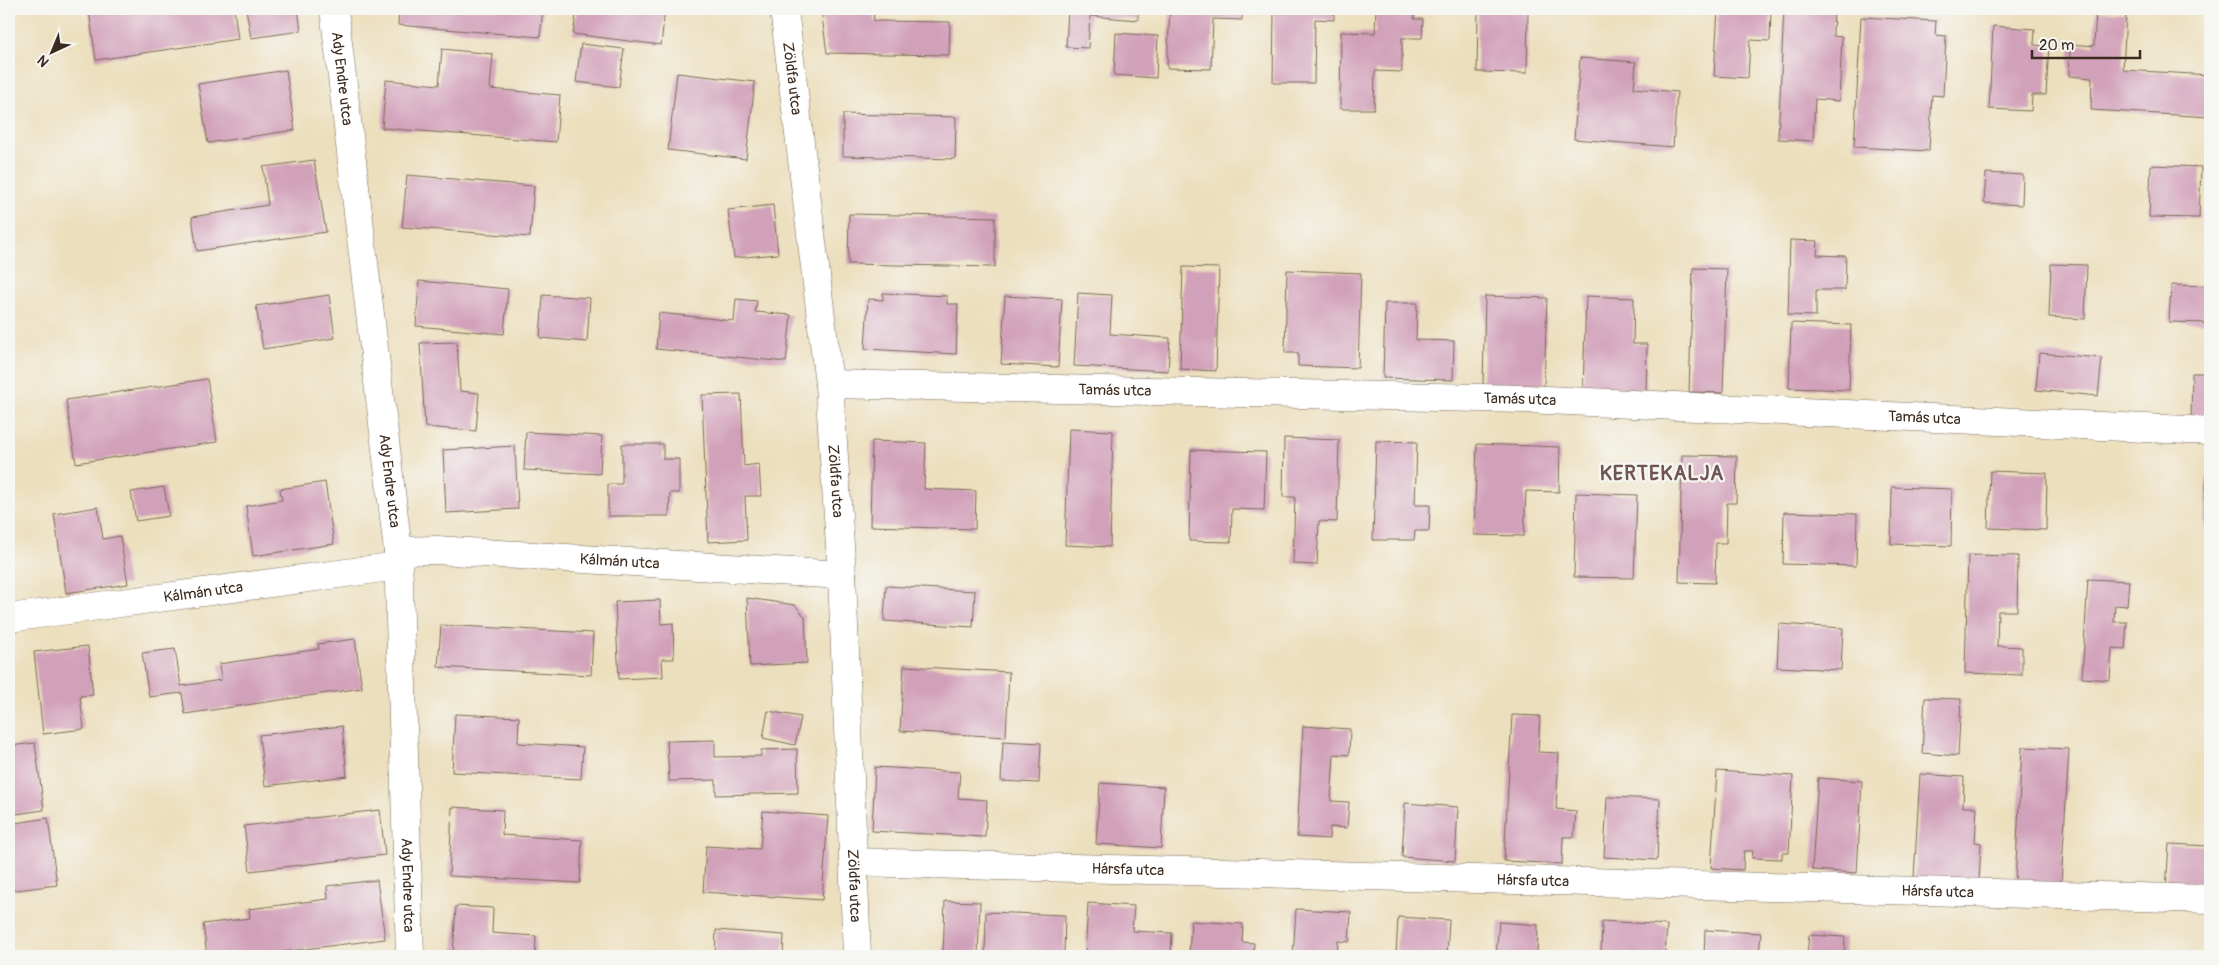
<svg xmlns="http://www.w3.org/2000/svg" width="2219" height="965" font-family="Pangolin,sans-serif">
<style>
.building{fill:#d1a0b9}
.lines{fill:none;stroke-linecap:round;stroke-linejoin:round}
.street-casing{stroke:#796956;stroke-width:29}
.street{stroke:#fff;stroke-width:28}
.labels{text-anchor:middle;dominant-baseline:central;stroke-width:4.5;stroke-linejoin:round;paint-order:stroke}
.street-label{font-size:15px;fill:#3b2a1e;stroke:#f6f6f2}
.district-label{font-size:20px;font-weight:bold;letter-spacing:1px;fill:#705354;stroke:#f6f6f2}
</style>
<rect width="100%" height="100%" fill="#f6f6f2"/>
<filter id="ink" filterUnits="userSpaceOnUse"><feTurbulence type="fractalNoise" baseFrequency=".02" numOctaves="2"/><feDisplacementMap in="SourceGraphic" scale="10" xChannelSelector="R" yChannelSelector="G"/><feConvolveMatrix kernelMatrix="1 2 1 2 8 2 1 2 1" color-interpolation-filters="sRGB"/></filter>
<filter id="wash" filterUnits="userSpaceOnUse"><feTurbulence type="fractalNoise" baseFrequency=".0096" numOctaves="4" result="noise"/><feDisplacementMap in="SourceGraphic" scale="20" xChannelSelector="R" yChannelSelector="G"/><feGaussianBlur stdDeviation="1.12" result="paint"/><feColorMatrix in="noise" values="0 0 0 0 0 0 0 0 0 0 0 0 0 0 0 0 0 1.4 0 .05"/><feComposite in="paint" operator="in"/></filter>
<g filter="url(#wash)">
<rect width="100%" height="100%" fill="#ecdfbd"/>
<g id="blocks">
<path class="building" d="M105,9H234L238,39L96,60L89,11Z
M246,9H298L301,31L251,38Z
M399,9H543L540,37L398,25Z
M577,9H665L661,45L573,34Z
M821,9H873L874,21L950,22L949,55L827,53Z
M1068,9H1138V20L1090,16L1088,48L1066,47Z
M1170,9H1242V20L1213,19L1211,69L1167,68Z
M1274,9H1334V20L1315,19L1314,83H1273Z
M1376,9H1415L1414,19H1423L1422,38H1402V72L1375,71L1374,109H1340L1341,32L1375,33Z
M1478,9H1528L1527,73L1477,72Z
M1718,9H1771L1770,41L1750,40L1748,78L1714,76Z
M1784,9H1834L1833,36L1842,37L1839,101L1815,99L1813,141L1778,139Z
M2096,11L2126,13L2123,70L2210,75V117L2091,110L2092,78L2069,76L2070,44L2094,46Z
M1861,17L1936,21L1935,35L1946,36L1943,96L1932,95L1929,151L1854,147Z
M1993,26L2035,29L2034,45L2049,46L2046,95H2032L2031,111L1989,109Z
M1116,33L1158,36L1156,78L1114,75Z
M581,44L624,49L619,87L576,82Z
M442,49L493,54L490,89L560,95L556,142L382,128L386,80L439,85Z
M1580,58L1636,62L1634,88L1677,92L1673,147L1574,139Z
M286,70L295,130L208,143L198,84Z
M677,73L755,82L746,159L668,150Z
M843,114L956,117L955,159L843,156Z
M314,160L326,232L197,251L192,217L268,205L263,167Z
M2151,165L2201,167L2199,218L2149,217Z
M1986,173L2023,175L2022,205L1984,203Z
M407,175L534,186L530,237L402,227Z
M773,205L778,254L734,258L728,210Z
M849,214L995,217V267L848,264Z
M1790,240L1818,241L1817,255L1846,256L1845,290H1816V316L1788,315Z
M2051,264L2087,265L2085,319L2049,317Z
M1183,267L1219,268L1216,371L1180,369Z
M1693,268L1727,269L1723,393L1689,392Z
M1287,270L1361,273L1358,368L1298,366V353H1285Z
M419,281L508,289L504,334L416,326Z
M2171,285L2210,286V323L2169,322Z
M883,293L947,296V304H958L956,354L865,349L868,299L883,300Z
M1078,293L1112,295L1110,334L1170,338L1168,371L1074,366Z
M329,295L335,338L263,349L256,306Z
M543,295L590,298L587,342L540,338Z
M1005,296L1062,299L1058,367L1001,364Z
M1485,296L1547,298L1544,386L1483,385Z
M1586,296L1634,298L1633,344H1647L1646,393L1583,390Z
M736,299L757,301L755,312L791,315L786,362L656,349L659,313L734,321Z
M1385,303H1417L1416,340L1454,341L1453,380L1383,378Z
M1791,323L1851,325L1849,390L1789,388Z
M457,342L460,391L479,393L476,431L425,427L420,343Z
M2039,353L2102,358L2098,396L2036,390Z
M2192,373H2210V420L2191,419Z
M207,379L217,442L76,463L66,400Z
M741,394L744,466L759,464L761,496H745L747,540L708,542L702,395Z
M1069,429L1113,431L1110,547L1065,545Z
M526,432L602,436L600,474L524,470Z
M1284,438L1339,440L1337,522L1319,521L1317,565L1293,564L1295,497H1283Z
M872,441L926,443L924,489L976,491L975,529L870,526Z
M1376,441L1417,442L1415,505H1430L1429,531H1415L1414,540H1373Z
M622,444H663V459H679V493H670L669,516H608V484H622Z
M1477,444L1560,447L1559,492L1526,491L1524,536L1474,535Z
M515,446L518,509L446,513L443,450Z
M1191,450L1266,452L1264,510L1232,509L1231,542L1189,541Z
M1682,455L1737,456L1736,503H1727L1726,543H1716L1715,583L1679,582Z
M1990,471L2047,473L2046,530L1988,528Z
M2207,474H2210V530H2205Z
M325,482L334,544L253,556L246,506L282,500L280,489Z
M164,487L169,516L136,521L131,492Z
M1892,487L1952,489L1951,546L1891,544Z
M1576,493L1637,495L1634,578L1574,577Z
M98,507L103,539L120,536L128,584L66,593L54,514Z
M1784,512L1857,514L1856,566L1783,564Z
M1968,555L2018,556L2017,611H1998L1997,646L2022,647V675L1965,673Z
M2088,579L2129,581L2127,606L2115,605L2114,622H2127L2125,649L2112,648L2110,680L2082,678Z
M886,586L975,591L973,627L884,621Z
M747,598L795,605L805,617L807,663L750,666Z
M660,600L661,624L673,623L674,659H662L663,677L619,679L615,602Z
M1779,624L1843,628L1841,670L1777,667Z
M441,625L593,633L591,675L438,667Z
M355,639L362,688L185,714L182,693L149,697L142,653L175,649L181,686L221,680L219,664L319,649L318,644Z
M88,646L93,695L80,696L84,729L43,734L34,652Z
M904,666L1009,672L1006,737L900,731Z
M1925,698L1961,699L1958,756L1922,753Z
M768,711L801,717L795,745L763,738Z
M455,714L519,717L518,743L583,747L581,779L452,772Z
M1512,715L1540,716L1538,752L1559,753L1556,809L1576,811L1574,837H1563L1562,864L1504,861Z
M342,726L347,776L265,786L259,735Z
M1303,726L1350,729L1349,755L1334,754L1331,801L1349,802L1347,828L1330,827L1329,839L1297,837Z
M715,740V757L761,756V750L797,749L798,793L716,795V780L669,781L667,741Z
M1003,741L1041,743L1039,783L1001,781Z
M35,743L44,810L9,815V746Z
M2022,747L2069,749L2061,885L2015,882Z
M875,767L960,772L958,798L987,800L985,837L872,831Z
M1717,771L1793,776L1789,853H1782V859L1752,858L1753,851H1744L1743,870L1711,868Z
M1920,774L1964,777L1963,807H1977L1975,842L1981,843L1979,882L1914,878Z
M1818,778L1862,781L1857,873L1812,870Z
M1100,783L1164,787L1161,848L1096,844Z
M1607,797L1660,799L1657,860L1604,857Z
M1405,803L1458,807L1455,861L1402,857Z
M452,807L503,810L502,835L582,840L580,883L449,876Z
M380,810L385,855L250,871L244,826Z
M763,811L828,816L822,900L703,892L706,846L760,849Z
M48,818L57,885L9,891V824Z
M2169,844L2210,846V893L2166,890Z
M377,880L385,939L249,956H207L203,924L250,918L249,909L328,899L327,886Z
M945,901L980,902L978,956H943Z
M1088,903L1134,906L1132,931L1172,933L1171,956H1085Z
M456,906L493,908L492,933L536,936L535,956H453Z
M1296,909L1351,912L1349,942L1338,941L1337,956H1293Z
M986,912L1065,915L1064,956H985Z
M1398,917L1449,920L1447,956H1396Z
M1191,921L1243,924L1242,942L1254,943L1253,956H1189Z
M1602,921L1667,925L1665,956H1601Z
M1499,922L1538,925L1537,956H1496Z
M716,930L784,935L783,956H715Z
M1705,930L1761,933L1759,956H1704Z
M1809,935L1845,937L1844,956H1807Z"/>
</g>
</g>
<g filter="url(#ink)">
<use href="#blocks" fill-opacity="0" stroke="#796956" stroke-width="1"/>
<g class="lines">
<g class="street-casing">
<g id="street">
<path id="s1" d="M334,9L398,551L410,956"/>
<path id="s2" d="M784,9L829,384L842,575L857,956"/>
<path id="s3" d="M829,384L1526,399L2210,431"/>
<path id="s4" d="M398,551L436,550L842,575"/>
<path id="s5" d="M9,618L398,566"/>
<path id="s6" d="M854,862L2210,899"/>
</g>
</g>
<use href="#street" class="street"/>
</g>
</g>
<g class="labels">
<g class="street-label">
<text stroke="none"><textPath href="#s1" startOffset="70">Ady Endre utca</textPath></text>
<text stroke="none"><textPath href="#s2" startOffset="70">Zöldfa utca</textPath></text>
<text stroke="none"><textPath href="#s3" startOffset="286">Tamás utca</textPath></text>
<text stroke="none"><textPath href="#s3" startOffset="691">Tamás utca</textPath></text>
<text stroke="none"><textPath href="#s3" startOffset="1096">Tamás utca</textPath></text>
<text stroke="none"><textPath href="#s1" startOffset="475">Ady Endre utca</textPath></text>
<text stroke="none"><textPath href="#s2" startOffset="475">Zöldfa utca</textPath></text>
<text stroke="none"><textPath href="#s4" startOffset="222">Kálmán utca</textPath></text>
<text stroke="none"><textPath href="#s5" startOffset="196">Kálmán utca</textPath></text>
<text stroke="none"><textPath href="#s6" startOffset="274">Hársfa utca</textPath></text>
<text stroke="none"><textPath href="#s6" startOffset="679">Hársfa utca</textPath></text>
<text stroke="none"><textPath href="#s1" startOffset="880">Ady Endre utca</textPath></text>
<text stroke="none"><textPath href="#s2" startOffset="880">Zöldfa utca</textPath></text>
<text stroke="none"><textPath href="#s6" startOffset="1084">Hársfa utca</textPath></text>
</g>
<g class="district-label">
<text x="1662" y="473">KERTEKALJA</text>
</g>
</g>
<rect width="2219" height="965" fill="none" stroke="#f6f6f2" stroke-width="30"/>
<g transform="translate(52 52) rotate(224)" stroke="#f6f6f2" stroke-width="4" paint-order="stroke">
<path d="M0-4L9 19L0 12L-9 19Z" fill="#3b2a1e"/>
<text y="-8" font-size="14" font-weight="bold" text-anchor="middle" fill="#3b2a1e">N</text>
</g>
<path d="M2032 50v8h108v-8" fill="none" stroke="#3b2a1e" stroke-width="2.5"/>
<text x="2039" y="50" font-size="15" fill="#3b2a1e" stroke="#f6f6f2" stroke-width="4" paint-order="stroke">20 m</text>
</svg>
